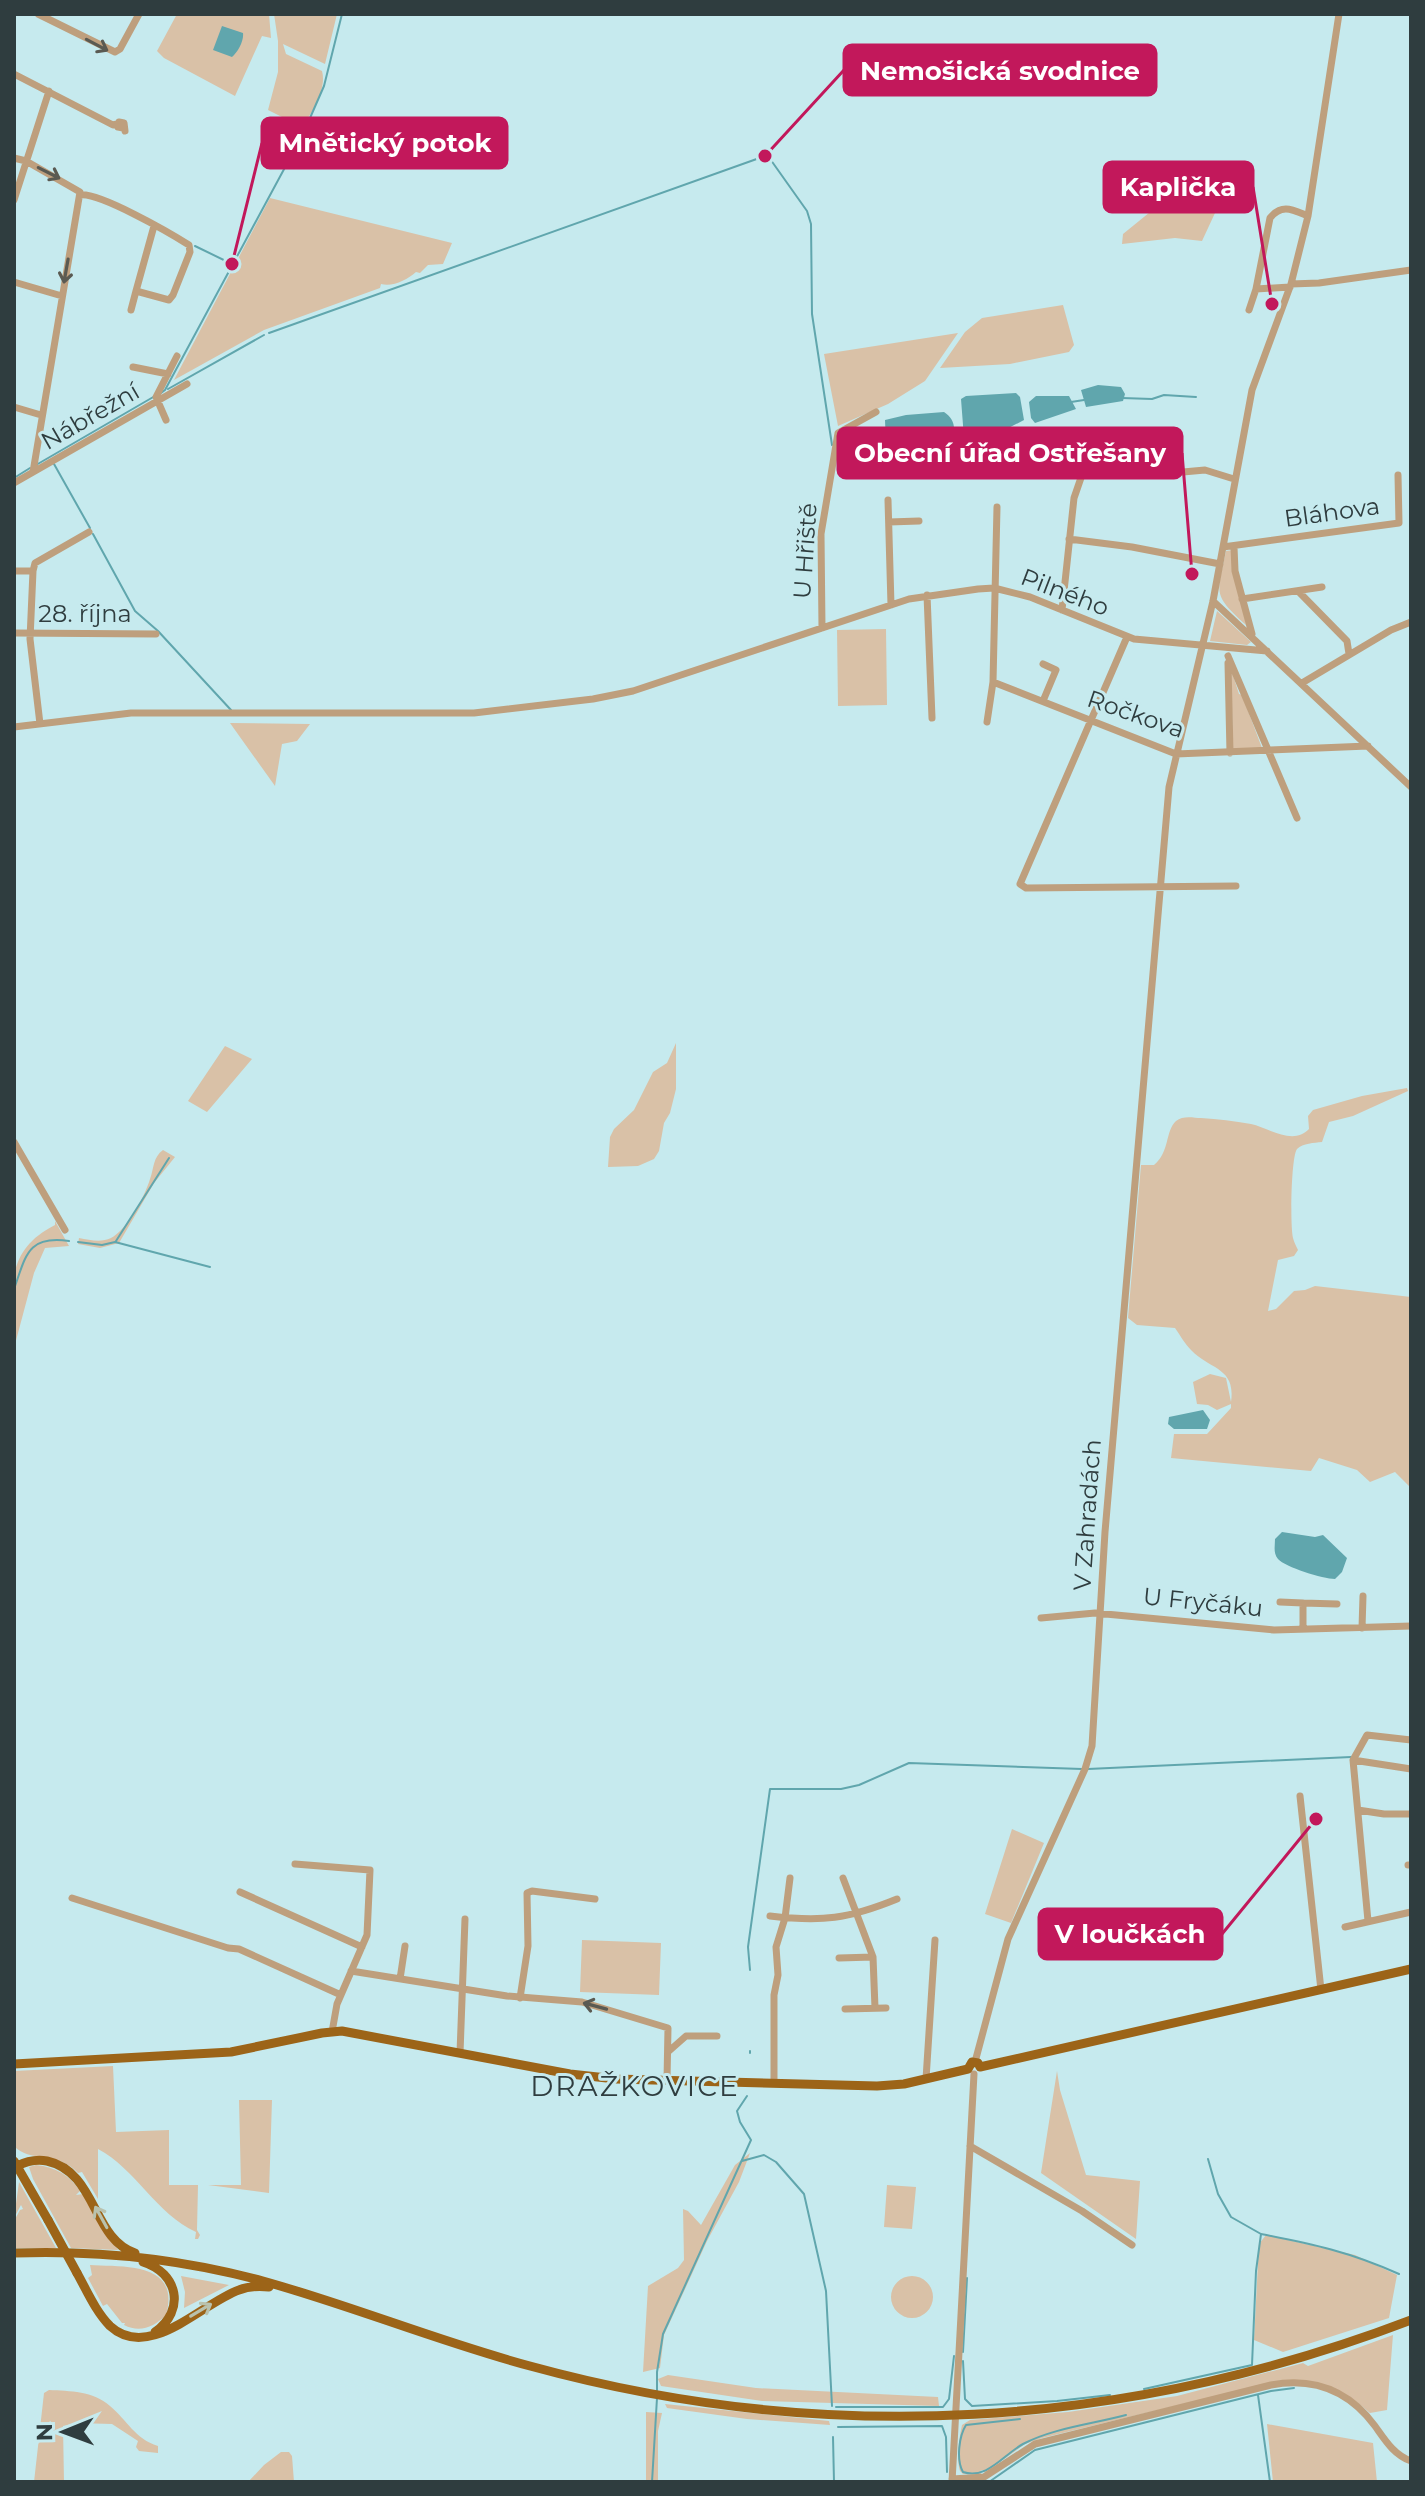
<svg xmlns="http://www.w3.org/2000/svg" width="1425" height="2496" font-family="Montserrat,sans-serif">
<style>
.green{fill:#d9c1a7}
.water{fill:#60a6ad}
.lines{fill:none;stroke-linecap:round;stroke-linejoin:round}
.stream{stroke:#60a6ad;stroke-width:2}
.minor{stroke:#be9f7d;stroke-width:7}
.major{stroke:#9c6418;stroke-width:9}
.major-bridge{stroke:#9c6418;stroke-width:9}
.oneway{stroke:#5a5a52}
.oneway2{stroke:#b9c2ae}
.labels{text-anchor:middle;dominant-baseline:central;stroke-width:6;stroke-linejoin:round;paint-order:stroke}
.street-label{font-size:24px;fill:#2f3d3f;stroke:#c6eaee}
.quarter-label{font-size:28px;letter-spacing:2px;fill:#2f3d3f;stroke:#c6eaee}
.leader{fill:none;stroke:#c2185b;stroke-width:3}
.callout-dot{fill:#c2185b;stroke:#c6eaee;stroke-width:3}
.callout{fill:#c2185b;stroke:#c2185b;stroke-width:3}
.callout-label{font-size:26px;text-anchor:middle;font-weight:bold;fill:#fff}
</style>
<rect width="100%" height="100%" fill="#c6eaee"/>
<path class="green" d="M177,14H269L271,38L262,36L235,96L164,58L157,51Z
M274,14H337L325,64L283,44L286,54L322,71C327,89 312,113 302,127L268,110L278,72V41Z
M1160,193L1173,209L1215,213L1202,241L1175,238L1122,244L1123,234L1155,208Z
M270,198L452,243L443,264L428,265L420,273L416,272C407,280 393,287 381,284L380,288L264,330L174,380Z
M1063,305L1074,345L1069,352L1010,364L940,368L965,332L982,318Z
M958,333L925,381L888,404L838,426L824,354Z
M1233,550L1246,625C1212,594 1217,595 1226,551Z
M1217,611L1251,642L1247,645L1210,641Z
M886,629L887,705L838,706L837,630Z
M1231,669L1239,694L1242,695L1262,748L1233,750Z
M230,723L310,724L297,741L282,744L275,786Z
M676,1043V1089L670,1113L664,1123L659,1151L654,1159L638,1166L608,1167L610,1137L614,1129L634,1110L653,1072L667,1063Z
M225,1046L252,1059L207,1112L188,1101Z
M1407,1088L1408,1091L1353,1116L1329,1122L1322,1142C1314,1143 1303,1143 1297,1149C1291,1157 1290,1226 1293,1238C1294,1242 1296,1246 1298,1250L1294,1256L1278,1260L1268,1311L1276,1309L1294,1291L1305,1290L1315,1286L1411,1297V1484L1409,1486L1395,1472L1370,1482L1357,1470L1319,1458L1311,1471L1171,1458L1174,1434H1207L1231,1408V1404L1217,1410L1208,1405L1197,1404L1193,1382L1210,1374L1226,1378L1231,1402C1236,1367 1210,1370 1191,1350C1185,1344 1180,1335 1175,1328L1137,1325L1128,1318L1141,1165H1154C1170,1152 1165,1131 1176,1121C1183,1115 1194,1118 1201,1118C1218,1119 1234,1121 1251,1124C1269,1128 1293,1146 1309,1129L1308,1116L1313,1110L1362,1096Z
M163,1150L175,1157L154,1183L119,1243L100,1248L78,1244L79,1238C90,1240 101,1243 111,1238C127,1230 145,1196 150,1179C154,1168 153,1157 163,1150Z
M55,1221L69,1246L45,1248L34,1273L14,1348C14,1295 0,1253 55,1225Z
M1012,1829L1044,1843L1011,1923L985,1914Z
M582,1940L661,1943L659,1995L580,1992Z
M113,2066L116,2132L169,2130V2185H198L197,2230L200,2235L198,2239H195L196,2232C156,2214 136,2169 98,2149V2199L82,2172L78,2173C57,2150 29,2163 14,2146V2071Z
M1057,2071L1060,2090L1086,2175L1140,2181L1136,2239L1041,2173Z
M239,2100H272L269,2193L208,2185H241Z
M750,2153L739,2182L707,2241L664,2335L660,2368L643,2372L648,2286L678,2268L684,2260L683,2209L688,2211L701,2225L735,2165Z
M36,2165C56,2167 69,2175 80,2191L76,2195L83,2194L118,2250L71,2248L33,2179L29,2167Z
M19,2182L56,2248H14V2221L20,2210L23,2209L21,2205L14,2218Z
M887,2185L916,2187L912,2229L884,2227Z
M1266,2235L1355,2255L1397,2275L1389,2318L1283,2352L1254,2340L1259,2244Z
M90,2265C124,2267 181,2262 166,2315C154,2327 140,2333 124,2325L125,2323H122L107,2304L103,2306L88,2278L92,2275Z
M181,2276L229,2285L184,2308L185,2292Z
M891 2297a21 21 0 1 1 42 0a21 21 0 1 1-42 0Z
M1393,2335L1387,2410L1370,2413C1341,2387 1321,2379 1282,2380L1042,2438L1025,2444L985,2473L983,2470L980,2471L981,2474H963L960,2471C956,2457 959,2439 962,2425L970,2420L1068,2412L1177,2396L1303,2363L1308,2366Z
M668,2375L756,2388L938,2397L939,2406L762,2401L661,2386L658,2379Z
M49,2390C70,2391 93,2391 110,2406C127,2420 135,2439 158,2446V2453L139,2451L136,2447L138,2441L112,2424L76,2423L63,2426L64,2482H34L44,2393Z
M665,2404L829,2421L830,2425L747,2419L667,2408Z
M646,2412L662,2413L658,2431V2482H646Z
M1267,2424L1373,2443L1377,2482H1273Z
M281,2452H289L292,2456L294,2482H248L264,2465Z"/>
<path class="water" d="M222,26L243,33C244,41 238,52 232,57L213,50Z
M1098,385L1121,387L1125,394L1123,401L1086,407L1081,390Z
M1016,393L1020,397L1024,420L970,448L964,438L961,399L966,396Z
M1036,396H1069L1076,409L1035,423L1031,418L1029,402Z
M944,412C955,419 957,431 950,441L902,460L892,461L886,445L885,420L906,415Z
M1203,1410L1210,1420L1207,1429H1174L1168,1424L1169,1417Z
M1282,1532L1315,1537L1323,1535L1347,1558L1342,1572L1335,1579C1323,1579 1285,1567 1278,1559C1273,1553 1275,1546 1275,1539Z"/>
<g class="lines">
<path class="stream" d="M195,246L232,264
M269,333L765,156H768L807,211L811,224L812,314L832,445
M168,389L264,335
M161,393L165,390L303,134L324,86L342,14
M1122,398L1152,399L1164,395L1196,397
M1071,402L1084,400
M840,456L882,446
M54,464L90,528
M36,465L155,396
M14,478L30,468
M93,534L135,611L158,631L231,710
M116,1241L169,1158
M78,1242L102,1245L115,1242L210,1267
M14,1289C26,1256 27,1235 69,1241
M1088,1769L1351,1757
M750,1970L748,1947L770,1789H841L859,1785L909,1763L1082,1769
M750,2053V2051
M1208,2159L1218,2194L1231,2217L1261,2234
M742,2161L764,2155L776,2162L804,2194L826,2291L832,2406
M963,2352L967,2278
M963,2361L965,2399L972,2406L1057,2401L1110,2395
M1144,2389L1252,2365L1256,2271L1261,2234C1313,2244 1350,2252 1399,2274
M657,2392V2372L663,2334L751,2140L740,2122L737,2111L747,2096
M1258,2395L1270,2482
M836,2407H943L949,2399L954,2356
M1020,2419L966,2425C959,2436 956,2460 963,2472C987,2480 1003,2455 1023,2444C1053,2428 1093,2424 1126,2415
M838,2427L942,2426L946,2437L947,2472
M833,2437L834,2482
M652,2482L657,2398
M989,2482L1035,2450L1271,2391L1294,2388"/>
<path class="minor" d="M38,14L115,52L120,49L139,14
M14,74L113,125L117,124
M123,128L118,127L119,122L124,123L125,131
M14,158L26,161L80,192L33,472
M80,195C99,192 170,233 189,245L190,252L173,295L169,300L136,291L154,226
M14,200L49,91
M14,282L62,296
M1291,284L1319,283L1411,270
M1256,289L1270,218C1282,203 1293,210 1308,216
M131,310L136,291
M1249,310L1256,289L1290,287
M133,367L168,374
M14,407L41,415
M166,420L156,397L177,356
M14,483L187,384
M888,500L891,605
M889,522L919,521
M1069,539L1132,547L1220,564
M1223,547L1399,523L1398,475
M1234,547L1235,571L1252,634
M14,571H33L35,563L89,532
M33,571L30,639L40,724
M1298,591L1347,641L1349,654
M927,595L932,718
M1242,599L1322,587
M1213,601L1411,787
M1062,610L1074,498L1084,469L1119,456L1172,473L1205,470L1234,479
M822,628L821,534L838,433L876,412
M14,633L156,634
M1127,637L1020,884L1026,888L1236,886
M1228,656L1297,818
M1228,663L1230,753
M993,682L1176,754L1368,746
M1302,683L1391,630L1411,622
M1043,701L1056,670L1043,664
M987,722L993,682L997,507
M14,727L131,713H474L593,699L633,691L909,599L978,589L994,588L1030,597L1134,639L1267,651
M14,1142L65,1230
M1280,1602L1303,1603V1629
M1303,1603L1337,1604
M1041,1618L1095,1613L1274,1630L1411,1626
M1362,1628L1363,1596
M1353,1760L1411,1769
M1300,1796L1321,1990
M1358,1810L1384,1814H1411
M295,1864L370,1870L367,1935L337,2004L332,2032
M1408,1865H1411
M843,1878L873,1957L875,2008
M240,1892L362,1947
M72,1898L228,1948L239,1949L341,1995
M770,1916C822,1922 848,1919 897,1899
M1368,1921L1353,1760L1367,1735L1411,1740
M1345,1927L1411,1912
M839,1958L873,1957
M351,1971L507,1996L582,2002L668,2028L667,2080
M400,1979L405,1946
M520,1998L528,1946L527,1893L532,1891L595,1899
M845,2009L886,2008
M669,2051L686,2036H717
M460,2053L465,1919
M975,2062L1008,1939L1085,1769L1092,1746L1105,1532L1169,787L1213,601L1252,390L1291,284L1308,216L1339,14
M926,2079L935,1940
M774,2083V1995L778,1975L776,1947L785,1918L790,1878
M970,2146L1082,2211L1132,2245
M952,2479L984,2477L1035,2444L1271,2385C1315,2377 1349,2391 1375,2426C1385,2440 1394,2455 1411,2461
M952,2482L974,2074"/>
<path class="major" d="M14,2064L231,2052L322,2033L342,2031L570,2074L616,2079L877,2086L904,2084L968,2069L972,2062L978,2063L980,2067L1411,1969
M14,2161L48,2220
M17,2166C27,2161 36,2159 47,2161C97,2172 92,2239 135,2253
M14,2253C98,2250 182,2259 263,2281C353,2306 440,2342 530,2366C825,2447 1126,2429 1411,2320
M143,2262C178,2273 186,2310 155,2332
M77,2273C87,2291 96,2312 110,2326C149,2362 202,2303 239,2290C249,2286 259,2286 269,2287"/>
<path class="major-bridge" d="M48,2220L77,2273"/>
</g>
<defs><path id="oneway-shaft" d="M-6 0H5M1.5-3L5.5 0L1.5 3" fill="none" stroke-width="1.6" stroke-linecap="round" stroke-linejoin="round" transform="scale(2)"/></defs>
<g class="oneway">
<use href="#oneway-shaft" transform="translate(97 45) rotate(28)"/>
<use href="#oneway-shaft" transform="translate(49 173) rotate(27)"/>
<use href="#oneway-shaft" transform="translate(66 271) rotate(100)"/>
<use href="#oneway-shaft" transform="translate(595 2006) rotate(-165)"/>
</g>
<g class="oneway2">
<use href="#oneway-shaft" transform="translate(101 2217) rotate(-119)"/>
<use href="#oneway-shaft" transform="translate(201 2310) rotate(-31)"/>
</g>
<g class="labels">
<g class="street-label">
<text transform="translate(90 416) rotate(-30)">Nábřežní</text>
<text transform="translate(1332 512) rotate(-8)">Bláhova</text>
<text transform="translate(805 551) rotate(-86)">U Hřiště</text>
<text transform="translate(1065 592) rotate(21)">Pilného</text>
<text x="85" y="613">28. října</text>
<text transform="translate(1136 714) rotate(19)">Ročkova</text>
<text transform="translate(1087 1515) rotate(-86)">V Zahradách</text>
<text transform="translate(1203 1602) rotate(6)">U Fryčáku</text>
</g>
<g class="quarter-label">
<text x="635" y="2086">DRAŽKOVICE</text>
</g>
</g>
<path class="leader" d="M765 156L844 70M232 264L262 143M1272 304L1253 187M1192 574L1182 453M1316 1819L1222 1934"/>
<g class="callout-dot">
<circle cx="765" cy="156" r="8"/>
<circle cx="232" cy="264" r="8"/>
<circle cx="1272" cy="304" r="8"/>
<circle cx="1192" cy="574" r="8"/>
<circle cx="1316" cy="1819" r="8"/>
</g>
<g class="callout">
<rect x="844" y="45" width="312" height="50" rx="8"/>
<rect x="262" y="118" width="245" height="50" rx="8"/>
<rect x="1104" y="162" width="149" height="50" rx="8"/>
<rect x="838" y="428" width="344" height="50" rx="8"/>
<rect x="1039" y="1909" width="183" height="50" rx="8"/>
</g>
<g class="callout-label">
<text x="1000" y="80">Nemošická svodnice</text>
<text x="385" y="152">Mnětický potok</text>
<text x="1178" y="196">Kaplička</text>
<text x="1010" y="462">Obecní úřad Ostřešany</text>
<text x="1130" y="1943">V loučkách</text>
</g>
<rect width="1425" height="2496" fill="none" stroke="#2f3d3f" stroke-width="32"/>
<g transform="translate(64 2432) rotate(269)" stroke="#c6eaee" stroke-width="6" paint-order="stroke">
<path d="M0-6L14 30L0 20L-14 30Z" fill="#2f3d3f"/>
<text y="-12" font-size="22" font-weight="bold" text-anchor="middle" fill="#2f3d3f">N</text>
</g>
</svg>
